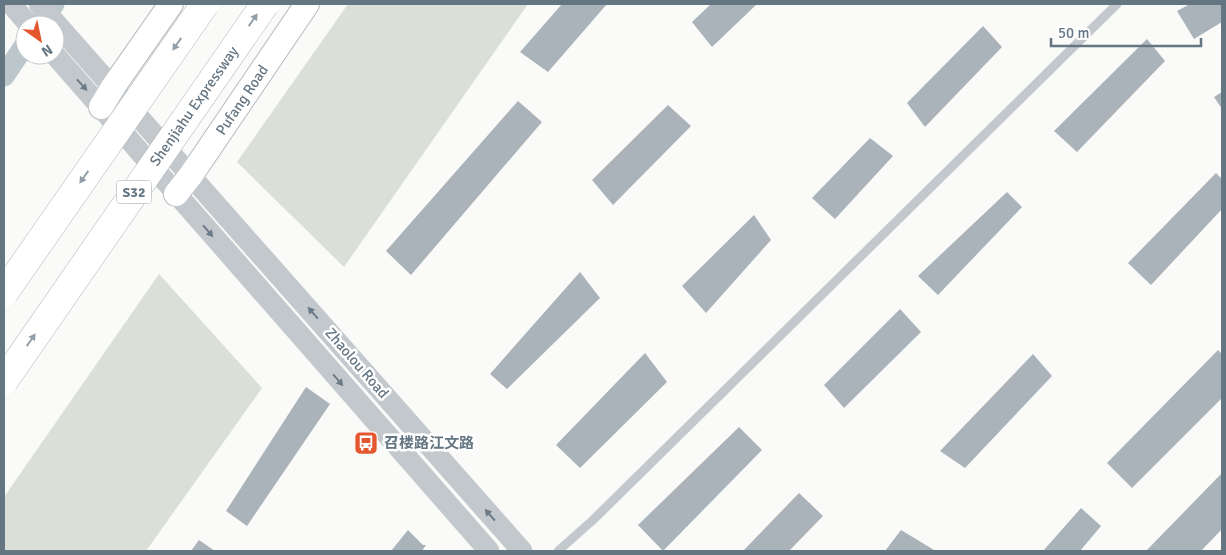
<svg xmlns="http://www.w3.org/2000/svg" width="1226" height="555" font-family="Signika,'Noto Sans SC',sans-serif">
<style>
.green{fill:#dadfd7}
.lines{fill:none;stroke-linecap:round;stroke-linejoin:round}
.canal{stroke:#bbc7cb;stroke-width:21}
.building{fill:#aab3b9}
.secondary-casing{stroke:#b3babf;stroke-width:26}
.service{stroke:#c3c8cc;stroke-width:9}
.tertiary{stroke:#c3c8cc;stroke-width:21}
.secondary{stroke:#fff;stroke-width:24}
.motorway-bridge-casing{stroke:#b4b9bd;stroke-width:29;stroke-linecap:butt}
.motorway-bridge{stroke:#fff;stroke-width:28}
.oneway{fill:#939fa8}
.oneway2{fill:#6a7a87}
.labels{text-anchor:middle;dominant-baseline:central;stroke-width:5;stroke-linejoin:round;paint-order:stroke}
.shield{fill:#fff;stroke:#939fa8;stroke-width:1}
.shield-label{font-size:14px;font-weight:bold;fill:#657683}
.street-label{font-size:15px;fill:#657683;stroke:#fff}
.poi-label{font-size:15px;font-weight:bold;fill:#657683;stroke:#fff;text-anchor:start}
</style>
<rect width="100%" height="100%" fill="#fafaf8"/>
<path class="green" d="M348,4H528L344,267L237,162Z
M159,274L262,388L146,551H4V497Z"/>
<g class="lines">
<path class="canal" d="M39,25L54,4
M4,76L25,45"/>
</g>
<path class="building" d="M562,4H607L548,72L520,52Z
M711,4H757L712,47L692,22Z
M1190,4H1222V22L1194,39L1177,11Z
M983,26L1002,47L925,127L907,103Z
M1147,39L1165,61L1077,152L1054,131Z
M1222,92V109L1214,97Z
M518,101L542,122L411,275L386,251Z
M668,105L691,126L613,205L592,180Z
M870,138L893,156L835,219L812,198Z
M1216,173L1222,179V209L1151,285L1128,263Z
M1007,192L1022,207L938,295L918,276Z
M754,215L771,240L706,313L682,286Z
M580,272L600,298L507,389L490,374Z
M900,309L921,332L844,408L824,385Z
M1218,350L1222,354V398L1132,488L1107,463Z
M645,353L667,382L580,468L556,445Z
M1033,354L1052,376L965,468L940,451Z
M306,387L330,404L247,526L226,511Z
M739,427L762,450L663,551L638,525Z
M1222,473V529L1201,551H1146Z
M799,493L823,516L789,551H743Z
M1081,508L1101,526L1080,551H1043Z
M408,530L423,545H426L422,551H391Z
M901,530L934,550L885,551Z
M199,540L215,551H191Z"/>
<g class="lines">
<g class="secondary-casing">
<path id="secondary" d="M101,107L113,87L171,4
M176,194L191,175L307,4"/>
</g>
<path class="service" d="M558,551L593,520L1117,4"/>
<path class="tertiary" d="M11,4L29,25
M39,4L522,551
M55,55L489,551"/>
<use href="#secondary" class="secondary"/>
<g class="motorway-bridge-casing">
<path id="motorway-bridge" d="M4,293L205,4
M4,381L265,4"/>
</g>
<use href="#motorway-bridge" class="motorway-bridge"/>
</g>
<defs><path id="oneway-solid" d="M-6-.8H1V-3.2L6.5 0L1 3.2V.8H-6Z" transform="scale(1.25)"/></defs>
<g class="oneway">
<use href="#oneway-solid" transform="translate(253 20) rotate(-55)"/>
<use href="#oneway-solid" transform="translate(177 44) rotate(125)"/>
<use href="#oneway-solid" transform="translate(84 177) rotate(125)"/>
<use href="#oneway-solid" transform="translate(31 340) rotate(-55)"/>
</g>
<g class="oneway2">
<use href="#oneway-solid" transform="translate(82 85) rotate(48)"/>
<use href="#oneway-solid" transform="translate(208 231) rotate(49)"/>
<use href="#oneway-solid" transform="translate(313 313) rotate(-131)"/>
<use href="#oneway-solid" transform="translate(338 380) rotate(49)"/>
<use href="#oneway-solid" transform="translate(490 515) rotate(-131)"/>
</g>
<defs>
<g id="bus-square" transform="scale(1.25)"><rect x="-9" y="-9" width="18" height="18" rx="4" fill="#e4572e" stroke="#fff"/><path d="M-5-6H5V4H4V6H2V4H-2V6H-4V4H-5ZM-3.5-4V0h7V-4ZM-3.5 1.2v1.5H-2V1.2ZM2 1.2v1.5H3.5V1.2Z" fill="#fff"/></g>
</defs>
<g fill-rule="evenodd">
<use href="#bus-square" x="366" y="443"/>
</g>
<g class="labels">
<rect class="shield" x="116.5" y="180.5" width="35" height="23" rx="4"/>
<g class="shield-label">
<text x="134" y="192">S32</text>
</g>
<g class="street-label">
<text transform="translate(242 100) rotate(-56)">Pufang Road</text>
<text transform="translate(194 106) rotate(-55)">Shenjiahu Expressway</text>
<text transform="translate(357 363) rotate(49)">Zhaolou Road</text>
</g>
<g class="poi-label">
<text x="384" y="443">召楼路江文路</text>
</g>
</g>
<rect width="1226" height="555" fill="none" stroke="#657683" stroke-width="10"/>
<g transform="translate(40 40) rotate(147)"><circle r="24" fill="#ffffff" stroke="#c1c8cd"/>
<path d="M0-4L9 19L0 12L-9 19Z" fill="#e4572e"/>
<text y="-8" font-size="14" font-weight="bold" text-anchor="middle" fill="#657683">N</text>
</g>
<path d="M1051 38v8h150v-8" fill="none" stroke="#657683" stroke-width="2.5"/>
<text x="1058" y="38" font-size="15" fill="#657683" stroke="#ffffff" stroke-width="4" paint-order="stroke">50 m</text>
</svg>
